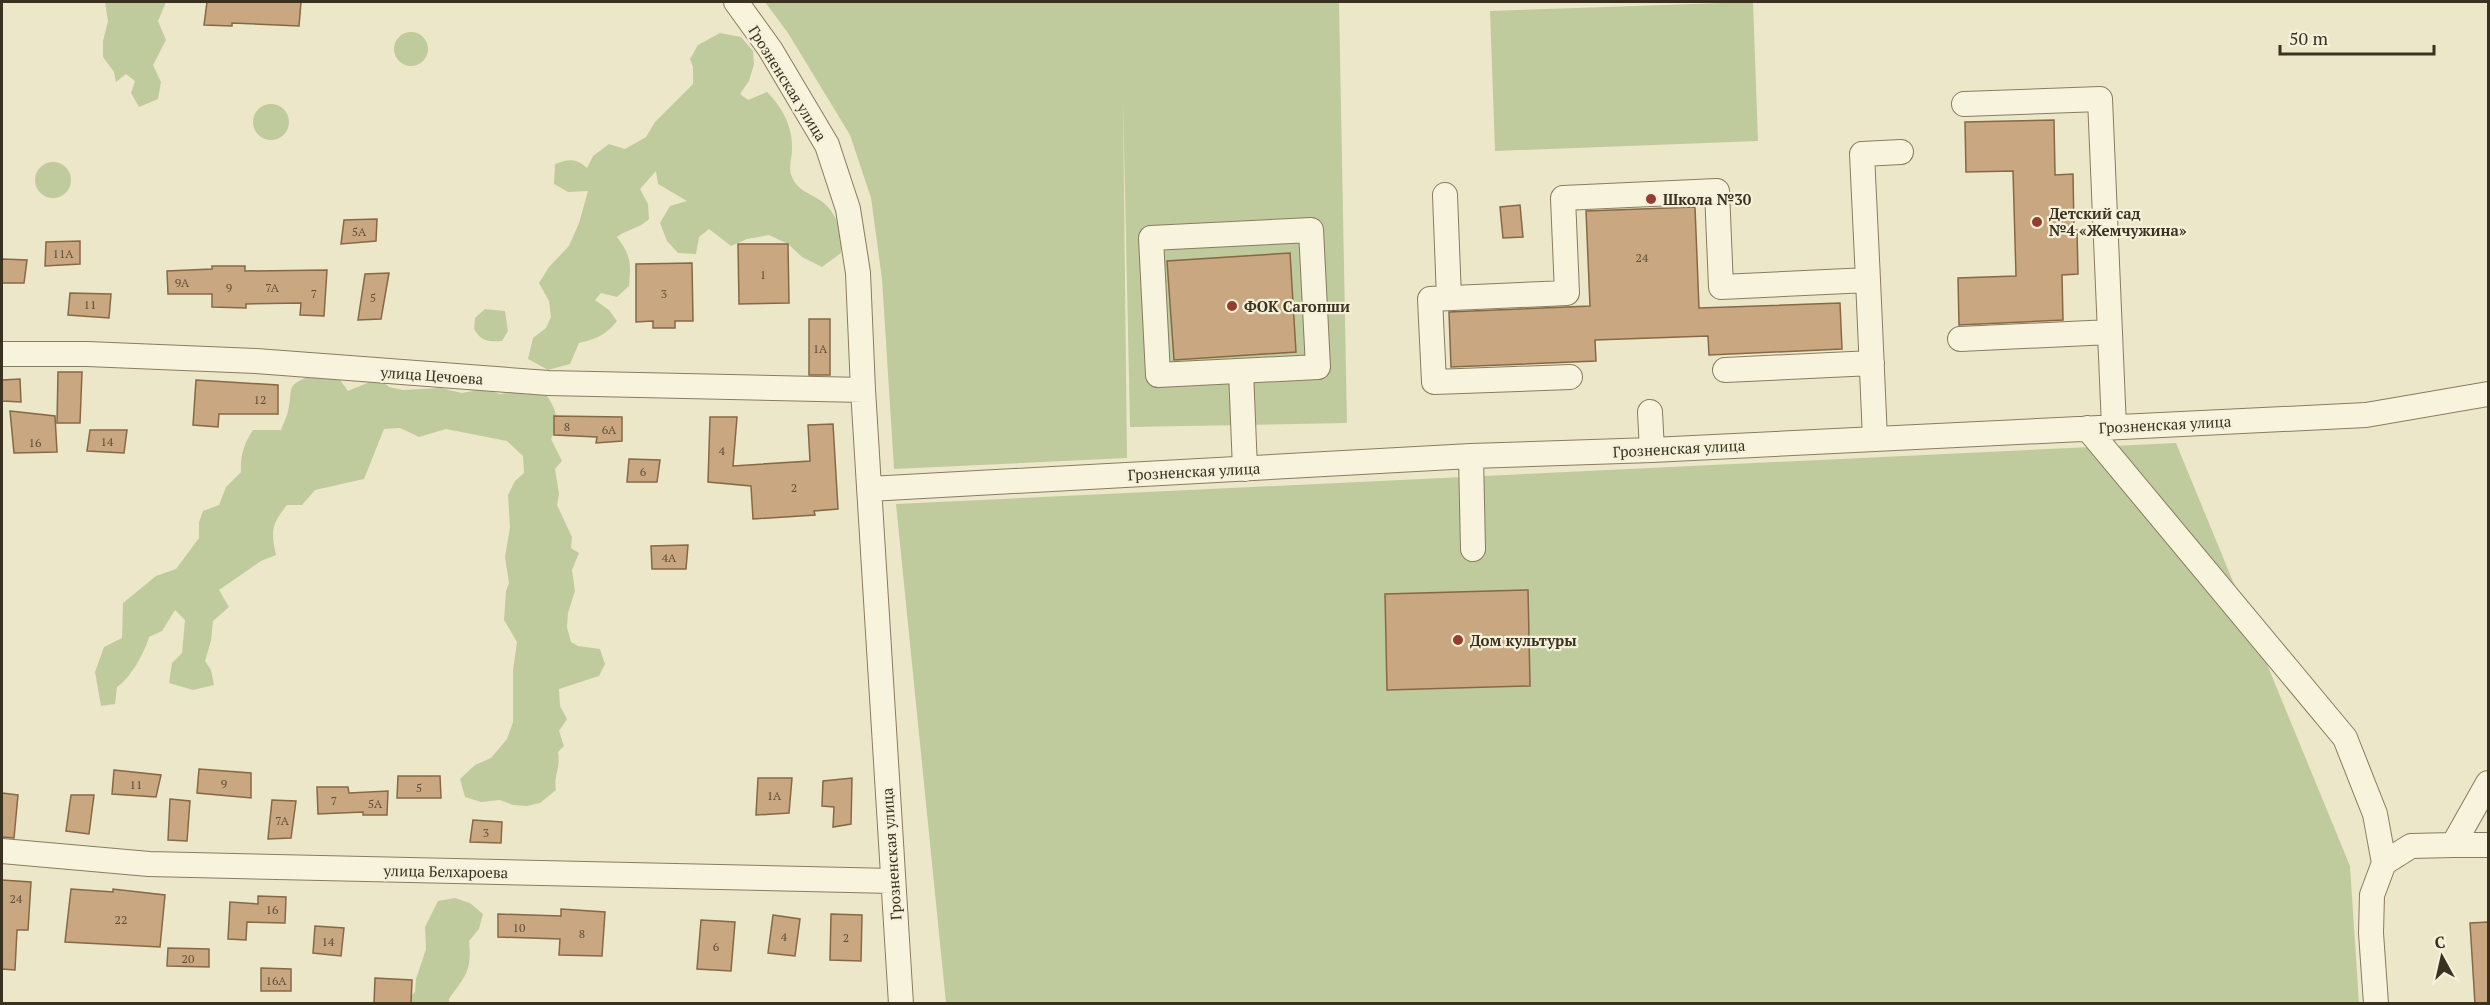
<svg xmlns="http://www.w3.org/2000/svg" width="2490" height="1005" font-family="'PT Serif',serif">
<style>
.green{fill:#c0cb9d}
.building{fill:#c9a881;stroke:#876845;stroke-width:1.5}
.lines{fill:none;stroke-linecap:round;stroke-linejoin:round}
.minor-casing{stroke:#897b5f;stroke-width:26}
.minor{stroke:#f8f3dd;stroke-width:24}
.poi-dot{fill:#953d31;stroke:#f5f0d9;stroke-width:2}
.labels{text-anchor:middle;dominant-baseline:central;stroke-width:4.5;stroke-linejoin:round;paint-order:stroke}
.number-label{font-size:12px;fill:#5e4f39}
.street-label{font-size:15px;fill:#3a3121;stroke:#f5f0d9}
.poi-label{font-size:15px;font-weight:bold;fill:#3a3121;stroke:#f5f0d9;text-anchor:start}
</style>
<rect width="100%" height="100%" fill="#ede7c9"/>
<path class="green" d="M105,2H166L158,21L166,40L153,65L161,82L158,99L139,107L131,93L135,81L126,74L116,82L114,72L103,57V41L108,21Z
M765,2H1339L1347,423L1130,427L1123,99L1127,458L894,469L882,279L871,198L850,135L788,33Z
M1753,2L1758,141L1495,151L1490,11Z
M394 49a17 17 0 1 1 34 0a17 17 0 1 1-34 0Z
M720,33L741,37L753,51L754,64L749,81L740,94L748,100L767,92C782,107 793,127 792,149C792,158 788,168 792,177C798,193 816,194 827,206C839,218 842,236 841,253L822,267L802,257L788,244L769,235L747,239L731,246L709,229L699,237L696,254L678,253L667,241L660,223L670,206L687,201L658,184L656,171L640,189L648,204L649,219C639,229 627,229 617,237C631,256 631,262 629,286L617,297L601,293L595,300L609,310L617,321C606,335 596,339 579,343L570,364L548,370L528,359L533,338L546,328L551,317L549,301L539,283L549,267L569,246L579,223L588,191L568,192L554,184L555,164C569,159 576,158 587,168L593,156L609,144L625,149L646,137L655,122L693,84V67L690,59L698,45Z
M253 122a18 18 0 1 1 36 0a18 18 0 1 1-36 0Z
M35 180a18 18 0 1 1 36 0a18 18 0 1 1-36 0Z
M485,309L505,311L508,331L502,341C487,342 481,341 474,329L475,318Z
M314,374L338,377L348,391L379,378L389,387L403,390L441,388L462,393L484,389L500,394L526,391L545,393C557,410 560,420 551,439L562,461L555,469L559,494L557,505L572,537L571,548L579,553L572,570L575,591L568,613L567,627L571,642L578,646L600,649L605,664L599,676L559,689L560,706L567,719L559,731L564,746L558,752C561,768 553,777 556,790L540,803L527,806L513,805L500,800L481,802L465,797L460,779L475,765L491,758L507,739L513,722V670L517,642L504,620L506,591L509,583L505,557L510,527L508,495L515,481L524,473L523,456L507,441L446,429L419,437L400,428L384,429L364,479L315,490L302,505H287C271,525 271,531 276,555L261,561L219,590L229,607L213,621L211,641L205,661L211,670L214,685L193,690L169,683L172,663L182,653L185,620L175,610L162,631L149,637C145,652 130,679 117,687L115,704L101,706L95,672L104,647L122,638L123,603L156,576L176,569L199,538V522L203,511L219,505L226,487L241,472C240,455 244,444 253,430H281C283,424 287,417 288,411C294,384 284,387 314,374Z
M2176,443L2350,866L2359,1003H946L896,504Z
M455,898L470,903L483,914L479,929L469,941C472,971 466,975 449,999V1003H406V1001L415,992L416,979L426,949L425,927L438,901Z"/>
<path class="building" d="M207,2H301L299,26L232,23V26L204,25Z
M2054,120L2055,175L2073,174L2074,230H2077L2078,274L2062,275L2063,320L1959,325L1958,278L2016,276L2013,171L1966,172L1965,122Z
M1520,205L1523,237L1503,238L1500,207Z
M1695,207L1699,308L1840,303L1842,349L1709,355L1708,336L1595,340L1596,361L1451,367L1449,312L1590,306L1586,211Z
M377,219L376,241L341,244L344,220Z
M80,241V264L45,266L46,242Z
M738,244H788L789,303L739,304Z
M1290,253L1296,352L1174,360L1167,261Z
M2,259L27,260L24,283H2Z
M692,263L693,321H675V328H653V321L636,322V264Z
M212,266H245V271L327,270L324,316L300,315L301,303L246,304V308L212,307V294H168L167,271L212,269Z
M389,273L381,319L358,320L365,274Z
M70,293L111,294L109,318L68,315Z
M809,319H830V375H809Z
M58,372H82L80,423H57Z
M20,379L21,402L2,401V380Z
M196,380L278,385V414H219L218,427L193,425Z
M10,411L55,416L57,452L14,453Z
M554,416L622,417V441L596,443L597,437L554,435Z
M710,417H737L733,466L810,461L808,425L833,424L838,509L814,511L815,515L753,519L751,486L708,482Z
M90,430H127L124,453L87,451Z
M629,459L660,460L657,482H627Z
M688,545L686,569H652L651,546Z
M1528,590L1530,686L1387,690L1385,594Z
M199,769L251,773V798L197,793Z
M114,770L161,775L156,797L112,794Z
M398,776H440L441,798H397Z
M758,778H792L789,813L756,815Z
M852,778L851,824L833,827L834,807L822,806L823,781Z
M317,787H348L349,793L388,791L387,815H363V812L318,814Z
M2,793L18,795L14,838L2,837Z
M71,795H94L89,834L66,831Z
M170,799L190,801L187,841L168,840Z
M272,800L296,801L291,838L268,839Z
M473,820L502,822L501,843L470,842Z
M2,880L31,882L28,930H17L15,970L2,969Z
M71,889L113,892V889L165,895L160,947L65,942Z
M258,896L286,897L285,923L247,922L246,940L228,939L230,902L258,904Z
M561,909L605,912L602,956L559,955L560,939L498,937V914L561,916Z
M831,914L862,915L861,961L830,960Z
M773,915L800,919L795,956L768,953Z
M701,920L735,922L731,971L697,969Z
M2488,922V1004H2475L2470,923Z
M315,926L344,928L341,956L313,953Z
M168,948L209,949V967L167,966Z
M261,968L291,969V991H261Z
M375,978L412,980L411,1004H374Z"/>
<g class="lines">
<g class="minor-casing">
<path id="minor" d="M736,2L770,49L827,145L848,209L858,273L863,390L901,1004
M1964,104L2100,99L2114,427
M1445,195L1449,298
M1311,230L1318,367L1158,375L1151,238Z
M1868,280L1862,154L1901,152
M1960,339L2110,332
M2,354H87L256,361L548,383L863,390
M1725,370L1872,363
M1241,371L1245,469
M1570,377L1434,382L1430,299L1567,293L1563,198L1717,191L1721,287L1868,280L1875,439
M1650,412L1652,450
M2087,428L2345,738L2375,814L2384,863
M1471,456L1473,549
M869,489L1471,456L1652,450L2366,415L2488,394
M2453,845H2488
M2,851L149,864L892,881
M2376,1004L2371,933L2372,895L2384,863L2411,846L2453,845L2488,783"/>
</g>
<use href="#minor" class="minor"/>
</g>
<g class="poi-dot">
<circle cx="1651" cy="199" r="6"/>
<circle cx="2037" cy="222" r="6"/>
<circle cx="1232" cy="306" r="6"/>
<circle cx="1458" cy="640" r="6"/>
</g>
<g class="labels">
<g class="number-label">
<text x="359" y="231">5А</text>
<text x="63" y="253">11А</text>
<text x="1642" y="257">24</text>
<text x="763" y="274">1</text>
<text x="182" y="282">9А</text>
<text x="229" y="287">9</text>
<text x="272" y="287">7А</text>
<text x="314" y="293">7</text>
<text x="664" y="293">3</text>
<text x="373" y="297">5</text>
<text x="90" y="304">11</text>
<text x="820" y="348">1А</text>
<text x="260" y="399">12</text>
<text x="567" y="426">8</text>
<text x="609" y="429">6А</text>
<text x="107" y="441">14</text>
<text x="35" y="442">16</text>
<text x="722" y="450">4</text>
<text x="643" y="471">6</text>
<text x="794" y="487">2</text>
<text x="669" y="557">4А</text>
<text x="224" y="783">9</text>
<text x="136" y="784">11</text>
<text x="419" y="787">5</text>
<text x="774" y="795">1А</text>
<text x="334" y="800">7</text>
<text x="375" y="803">5А</text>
<text x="282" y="820">7А</text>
<text x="486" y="832">3</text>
<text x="16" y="898">24</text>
<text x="272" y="909">16</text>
<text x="121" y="919">22</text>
<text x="519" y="927">10</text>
<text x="582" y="933">8</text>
<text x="784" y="936">4</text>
<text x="846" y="937">2</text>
<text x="328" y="941">14</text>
<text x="716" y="946">6</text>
<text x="188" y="958">20</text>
<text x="276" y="980">16А</text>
</g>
<g class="street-label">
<text transform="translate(788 83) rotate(58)">Грозненская улица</text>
<text transform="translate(432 375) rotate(4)">улица Цечоева</text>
<text transform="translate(2165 424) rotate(-3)">Грозненская улица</text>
<text transform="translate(1679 448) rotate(-3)">Грозненская улица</text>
<text transform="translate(1194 471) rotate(-3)">Грозненская улица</text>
<text transform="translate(891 854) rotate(-94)">Грозненская улица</text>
<text transform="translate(446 871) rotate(1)">улица Белхароева</text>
</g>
<g class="poi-label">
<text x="1663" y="199">Школа №30</text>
<text x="2049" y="213">Детский сад<tspan x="2049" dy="17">№4 «Жемчужина»</tspan></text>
<text x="1244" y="306">ФОК Сагопши</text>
<text x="1470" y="640">Дом культуры</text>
</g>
</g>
<rect width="2490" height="1005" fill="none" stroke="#3a3121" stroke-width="6"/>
<g transform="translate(2442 957) rotate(352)" stroke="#f5f0d9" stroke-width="4.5" paint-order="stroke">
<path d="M0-4.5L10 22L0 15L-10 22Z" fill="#3a3121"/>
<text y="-9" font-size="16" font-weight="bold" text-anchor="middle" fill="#3a3121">С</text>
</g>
<path d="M2280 45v9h154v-9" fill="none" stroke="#3a3121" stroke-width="3"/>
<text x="2289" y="45" font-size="18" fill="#3a3121" stroke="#f5f0d9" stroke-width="4.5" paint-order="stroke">50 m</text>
</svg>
